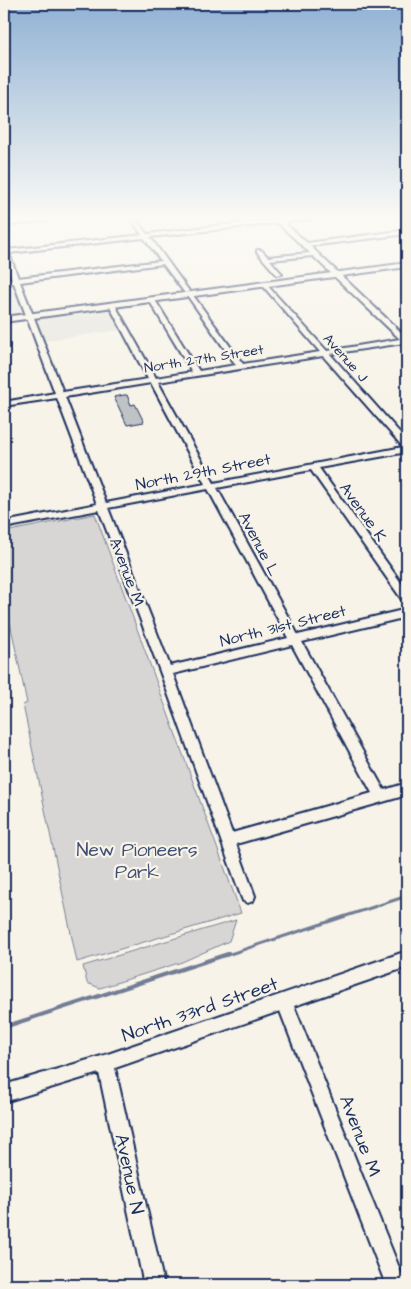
<svg xmlns="http://www.w3.org/2000/svg" width="411" height="1289" font-family="'Architects Daughter',sans-serif">
<style>
.built{fill:#e6e5de}
.green{fill:#d7d6d4;stroke:#798299}
.lines{fill:none;stroke-linecap:round;stroke-linejoin:round}
.stream-far1{stroke:#727c95;stroke-width:3}
.stream{stroke:#727c95;stroke-width:4}
.building{fill:#c0c3c5;stroke:#1b2f5e}
.minor-casing{stroke:#1b2f5e;stroke-width:4}
.major-casing{stroke:#1b2f5e;stroke-width:4}
.minor{fill:#f7f3e8;fill-rule:evenodd}
.major{fill:#f7f3e8;fill-rule:evenodd}
.labels{text-anchor:middle;dominant-baseline:central;stroke-width:4.5;stroke-linejoin:round;paint-order:stroke}
.far-street-label{font-size:14px;fill:#1b2f5e;stroke:#f7f3e8}
.street-label{font-size:16px;fill:#1b2f5e;stroke:#f7f3e8}
.near-park-label{font-size:19px;fill:#415076;stroke:#f7f3e8}
.near-street-label{font-size:19px;fill:#1b2f5e;stroke:#f7f3e8}
</style>
<rect width="100%" height="100%" fill="#f7f3e8"/>
<filter id="ink" filterUnits="userSpaceOnUse"><feTurbulence type="fractalNoise" baseFrequency=".02" numOctaves="2"/><feDisplacementMap in="SourceGraphic" scale="10" xChannelSelector="R" yChannelSelector="G"/><feConvolveMatrix kernelMatrix="1 2 1 2 8 2 1 2 1" color-interpolation-filters="sRGB"/></filter>
<g filter="url(#ink)">
<path class="built" d="M13,282L24,311L4,314V283Z
M109,307L121,330L42,341L33,317Z"/>
<path class="green" d="M95,514L241,913L77,962L23,705L27,703L4,594V532Z
M236,920L229,941L182,962L100,988L87,983L83,966Z"/>
<g class="lines">
<path class="stream-far1" d="M224,956L407,896"/>
<path class="stream" d="M4,1027L228,954"/>
</g>
<path class="building" d="M124,395H127L131,405L135,404L144,422L127,425L114,397Z"/>
<g class="lines">
<g class="minor-casing">
<path id="minor" d="M58,217H73L4,226V222Z
M130,217H135L147,234L275,219L274,218L276,217L281,219L314,217L312,219L284,222L307,243L407,230V234L310,246L407,338V344L404,343L330,354L407,441V452L319,468L407,591V602L403,601L311,470L217,488L298,635L407,609V617L302,642L384,790L407,783V795L236,844L255,896L253,901L248,903L243,901L241,896L161,674L99,510L4,528V522L97,504L57,398L4,406V402L55,393L14,283L4,284V280L12,279L4,256V247L7,250L142,235ZM278,223L310,253L268,257L261,250H257V252L277,275L282,274L270,260L313,256L400,339L327,351L265,283L263,284V286L320,352L243,364L192,294L190,293L187,295L236,365L199,371L155,300L152,298L149,300L192,372L156,378L115,305L112,303L109,305L148,379L63,392L20,282L163,264L184,292L186,293L189,291L150,237ZM144,238L161,261L18,278L9,253ZM323,356L403,447L214,483L158,382ZM151,383L205,484L106,503L65,397ZM208,489L288,638L170,666L108,508ZM292,645L372,793L232,833L173,674Z
M407,951V967L294,1006L406,1285H386L280,1011L115,1068L164,1285H144L99,1073L4,1102V1085L105,1055Z"/>
</g>
<g class="major-casing">
<path id="major" d="M407,263V267L4,322V317Z"/>
</g>
<use href="#minor" class="minor"/>
<use href="#major" class="major"/>
</g>
</g>
<linearGradient id="sky" x2="0" y2="1"><stop stop-color="#90b2d5"/><stop offset="0.55" stop-color="#fbfaf5"/><stop offset="1" stop-color="#fbfaf5" stop-opacity="0"/></linearGradient>
<rect width="411" height="397" fill="url(#sky)"/>
<g class="labels">
<g class="far-street-label">
<text transform="translate(345 358) rotate(48)">Avenue J</text>
<text transform="translate(204 359) rotate(-9)">North 27th Street</text>
</g>
<g class="street-label">
<text transform="translate(203 472) rotate(-11)">North 29th Street</text>
<text transform="translate(363 512) rotate(54)">Avenue K</text>
<text transform="translate(259 544) rotate(62)">Avenue L</text>
<text transform="translate(127 572) rotate(69)">Avenue M</text>
<text transform="translate(283 626) rotate(-14)">North 31st Street</text>
</g>
<g class="near-park-label">
<text x="137" y="850">New Pioneers<tspan x="137" dy="22">Park</tspan></text>
</g>
<g class="near-street-label">
<text transform="translate(200 1010) rotate(-19)">North 33rd Street</text>
<text transform="translate(360 1136) rotate(69)">Avenue M</text>
<text transform="translate(129 1174) rotate(78)">Avenue N</text>
</g>
</g>
<rect width="411" height="1289" fill="none" stroke="#f7f3e8" stroke-width="20"/>
<rect x="10" y="10" width="391" height="1269" fill="none" stroke="#1b2f5e" stroke-width="2" filter="url(#ink)"/>
</svg>
